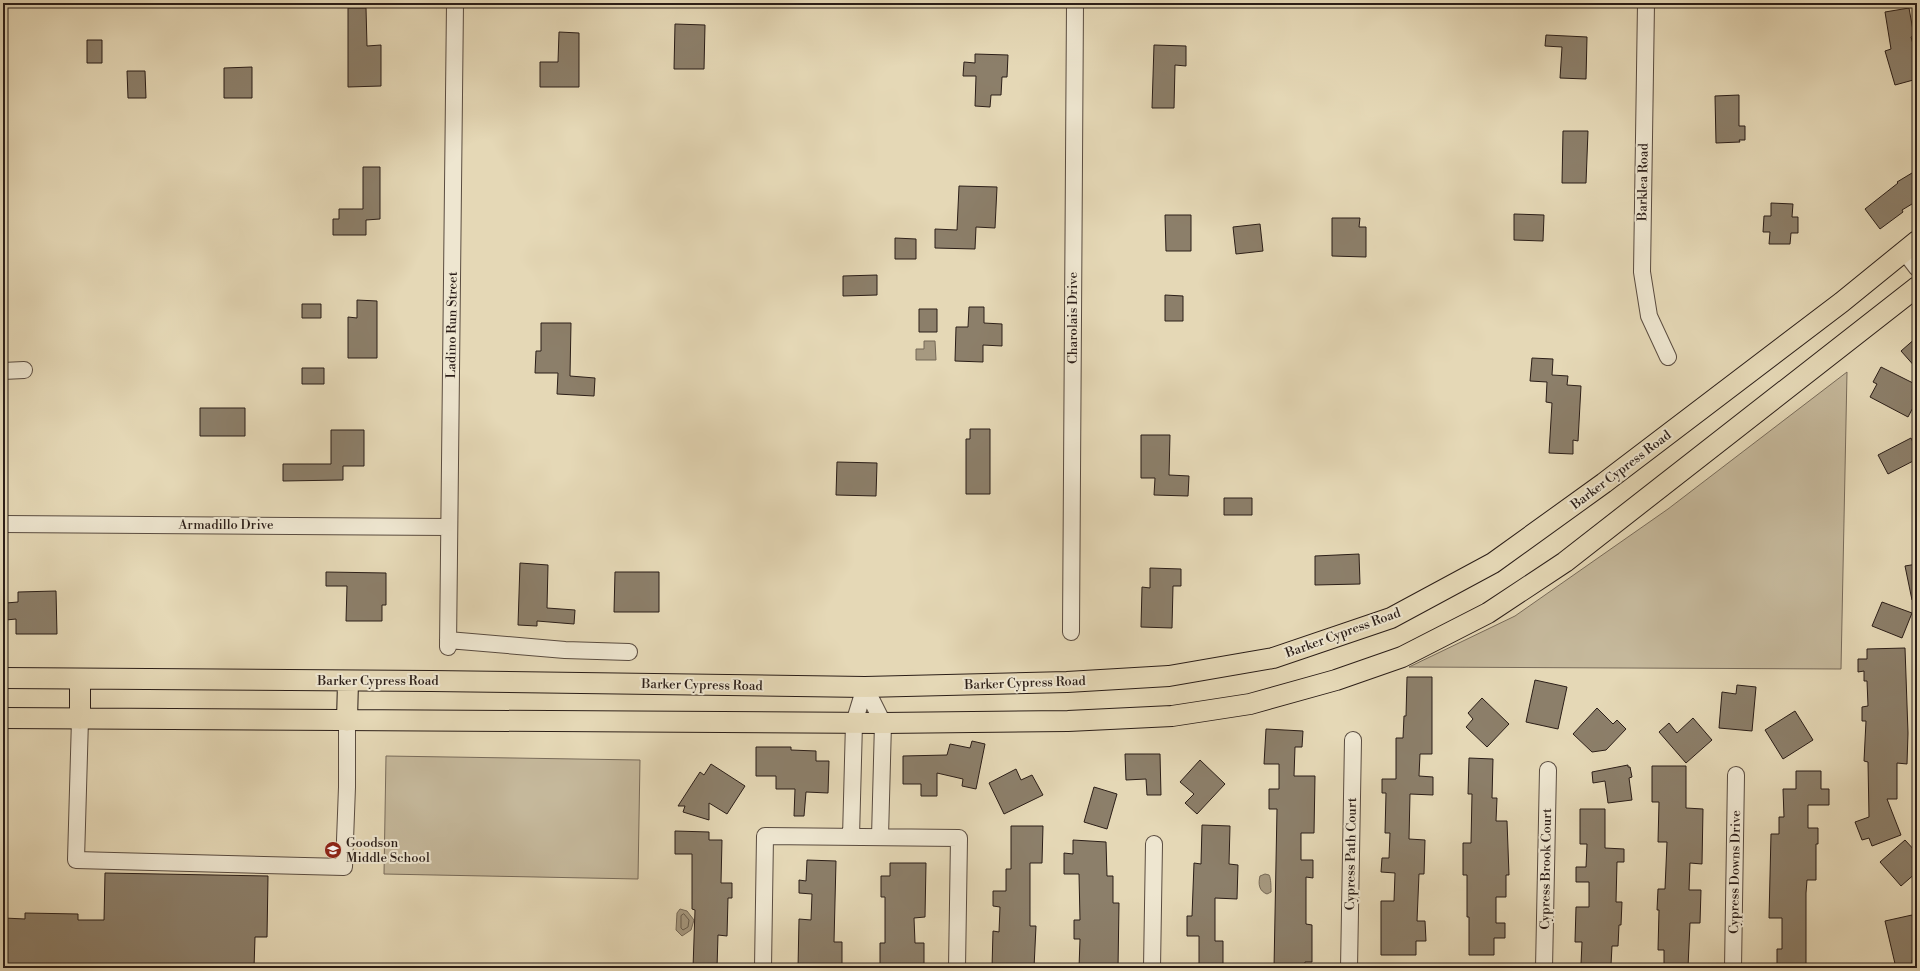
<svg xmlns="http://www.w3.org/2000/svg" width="1920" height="971" font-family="'Libre Bodoni',serif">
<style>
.green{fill:#c5b89b;stroke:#786b5a}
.water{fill:#a69980;stroke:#756856}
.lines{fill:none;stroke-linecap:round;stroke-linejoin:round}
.shore{stroke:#685c4c;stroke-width:1}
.building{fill:#8c7f6a;stroke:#2b1e18}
.minor-casing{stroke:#5a4c40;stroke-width:18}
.major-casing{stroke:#2b1e18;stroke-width:22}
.minor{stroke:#eee6d0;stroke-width:16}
.major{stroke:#e5d8b6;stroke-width:20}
.labels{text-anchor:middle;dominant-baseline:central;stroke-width:4;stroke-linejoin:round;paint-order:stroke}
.street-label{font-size:13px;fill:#2b1e18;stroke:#eee6d0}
.poi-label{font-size:13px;fill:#2b1e18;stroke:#eee6d0;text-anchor:start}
</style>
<rect width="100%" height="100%" fill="#e5d8b6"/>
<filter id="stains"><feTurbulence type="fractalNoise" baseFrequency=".005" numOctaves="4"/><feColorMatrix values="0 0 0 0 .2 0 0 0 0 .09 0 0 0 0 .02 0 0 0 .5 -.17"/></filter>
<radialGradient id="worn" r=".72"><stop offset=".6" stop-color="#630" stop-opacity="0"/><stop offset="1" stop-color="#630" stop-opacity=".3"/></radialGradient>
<path class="green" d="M1847,372L1841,669L1409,667L1515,616L1668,509Z
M386,756L640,760L638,879L384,874Z"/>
<path class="water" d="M924,341H935L936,360H916V349H924Z
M1265,874L1269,875C1271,878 1271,887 1271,892L1267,894C1259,891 1258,884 1260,876Z
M680,909L687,911L694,920L691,930L682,936L676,930L677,913Z"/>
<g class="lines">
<path class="shore" d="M684,914L689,920L688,927L683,930L681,928V916Z"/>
</g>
<path class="building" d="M348,8H366L367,46L381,45V86L348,87Z
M1909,8L1914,36L1911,37L1917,58V79L1895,85L1885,51L1891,49L1885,12Z
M675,24L705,25L704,69H674Z
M559,32L579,33V87H540V62H558Z
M1546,35L1587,37L1586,79L1560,78L1562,47L1545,46Z
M87,40H102V63H87Z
M1154,45L1186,46V66L1175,65L1174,108H1152Z
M975,54L1008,55L1007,77H1002L1001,95H991L990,107L975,106L976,76H963L964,62L975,63Z
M252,67V98H224V68Z
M127,71H145L146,98H128Z
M1739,95V126H1745V140H1739L1740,142L1716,143L1715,96Z
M1563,131H1588L1586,183H1562Z
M363,167H380V219L366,220V235H333V219H339V209H363Z
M1917,170V201L1902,210L1903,212L1880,229L1865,209L1898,183L1897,182Z
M959,186L997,187L995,228L976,227L975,249L935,248V229L957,230Z
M1771,203L1793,204L1792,217H1798V233H1791L1790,244H1769L1770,232H1763L1764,216H1771Z
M1514,214L1544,215L1543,241L1514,240Z
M1165,215H1191V251H1166Z
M1332,218H1360L1359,227H1366V257L1332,256Z
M1260,224L1263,251L1236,254L1233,227Z
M895,238L916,239V259H895Z
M877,275V295L843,296V276Z
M1165,295L1183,296V321H1165Z
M357,300L377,301V358H348V317L357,318Z
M302,304H321V318H302Z
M969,307H984V323L1002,324V346L983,345V362L955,361L956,327H968Z
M919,309H937V332H919Z
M541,323H571L570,376L595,378L594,396L557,394L558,373H535L536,351H541Z
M1917,337V369L1901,351Z
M1532,358L1553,359L1552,375L1568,376L1567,385L1581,386L1578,441L1573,440V454L1549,453L1552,403L1546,402L1547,382L1530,381Z
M1881,367L1917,385V400L1908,417L1870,397L1877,384L1873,382Z
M302,368H324V384H302Z
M200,408H245V436H200Z
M970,429H990V494H966V439H970Z
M331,430H364V466H343V480L283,481V464H331Z
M1141,435H1170L1169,475L1189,476L1188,496L1154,495L1155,478H1141Z
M1911,438L1917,451V459L1888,474L1878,455Z
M837,462L877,463L876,496L836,495Z
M1224,498H1252V515H1224Z
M1359,554L1360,584L1315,585V556Z
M520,563L548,565L547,608L575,610L574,624L537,621V626L518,625Z
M1917,564V599L1912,600L1905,566Z
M1150,568L1181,569V586H1173L1172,628L1141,627L1142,587L1150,588Z
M326,572L386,573V605H382V621H346L347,586H326Z
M615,572H659V612H614Z
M56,591L57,634H16V619L6,620V603L18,602V592Z
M1882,602L1912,613L1902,638L1872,626Z
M1905,648L1908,733L1907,764L1897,763V799H1887L1901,835L1872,846L1869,838L1862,840L1855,822L1869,817L1868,762L1864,761L1866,721H1862V707L1868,706L1867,681H1864V671L1858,672V659H1867V649Z
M1407,677H1432V754H1420L1419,776L1433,777V795L1410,794L1409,839L1425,840L1424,874H1419L1417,921H1425L1426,941H1416V955H1381V901H1394L1395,873L1381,872L1382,858H1389L1390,833H1385L1386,793H1382V779H1396V738H1403L1404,716H1406Z
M1535,680L1567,687L1558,729L1526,722Z
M1737,685L1756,687L1752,731L1719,728L1722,692L1736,694Z
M1482,698L1509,724L1487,747L1466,727L1473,719L1468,713Z
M1597,708L1613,724L1617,720L1626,729L1606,750L1592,752L1573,734Z
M1795,711L1813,740L1783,759L1765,730Z
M1693,718L1712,740L1686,763L1659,732L1669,723L1677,733Z
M1266,729L1303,731L1302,747H1295L1294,776H1315L1314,833H1301V860H1313V878L1306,877V924L1312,925V962H1305L1304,968H1274L1277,809H1269V789H1279V764H1264Z
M972,741L985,744L976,789L962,786L963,779L937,773V796H921V784H903V756L947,755L950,744L970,748Z
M756,747H791V750L816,751V761H829L828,793L806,792L804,816H794L795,789H776V776H756Z
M1125,754H1160L1161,795H1147L1146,779L1126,780Z
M1469,758L1493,759L1492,798H1497L1496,821H1507L1509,875H1506V897H1496V923H1505V938H1494V955H1469V917H1467V875H1463V843H1471L1472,794H1468Z
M1200,760L1225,784L1197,814L1185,803L1194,794L1180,782Z
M711,764L745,786L727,814L709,803V820L683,812L685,806H678L700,772L704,775Z
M1628,765V767H1630L1632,777L1629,778L1632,800L1608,803L1605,781L1593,783L1592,772Z
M1652,766H1686V808L1703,809L1702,864L1690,863L1689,890H1701L1700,923H1690L1688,967L1664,966V950H1658L1659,910H1657L1658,889H1665L1667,842H1658L1659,802H1652Z
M1016,769L1021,780L1032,775L1043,795L1004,814L989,783Z
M1796,771H1821V789H1829V805H1808V828H1818V844H1816V880H1807L1806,893V968H1777V949H1782V918H1769L1771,834H1779V817H1784L1783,789H1796Z
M1094,787L1117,794L1107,829L1084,822Z
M1580,809H1605V848L1624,849V862H1617L1616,902H1622L1621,925H1619L1618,946H1612L1611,965L1581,964L1582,942H1575L1576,907H1589V882H1576V867H1586L1587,844H1580Z
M1202,825L1230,826L1229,864L1238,865L1237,899L1215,898V941H1223V968H1199V936H1187V916H1192L1194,863L1201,864Z
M1011,826H1043L1042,863H1030V926H1036L1034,968H992L993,931L999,932L1000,907L993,906V891H1006V869H1011Z
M675,831L709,832V840H722L721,883H732V898H728L727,936L718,935L717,968H693L695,910L692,909V854H675Z
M1073,840L1106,842L1107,876H1113V903H1119L1118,968H1079L1080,939H1074V920H1080L1079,874H1064V853L1073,854Z
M1905,840L1917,853V872L1901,886L1880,862Z
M807,860L836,861L834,942H842V968H798L799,919L811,920L812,894L799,893V880L806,881Z
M890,863H926L925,917L914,918L915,943H924V968H880V943H885V897H881V876H890Z
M105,873L268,876L267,937H255L254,968H3L4,918L25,919V913L78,914V920H104Z
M1912,915L1917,936V953L1913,954L1914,960H1912V968H1896L1885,921Z"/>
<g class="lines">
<g class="minor-casing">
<path id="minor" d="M1646,3L1642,272L1649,316L1668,357
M1904,251L1917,268
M3,371L24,370
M3,524L449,527
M1071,632L1075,3
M448,640L565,650L629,652
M448,647L455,3
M865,687L883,723L880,837
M80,719L76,860L344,867L347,787V721
M851,837L854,723L865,687
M763,968L765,836L959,838L957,968
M1152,968L1154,844
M1349,968L1353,740
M1544,968L1548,770
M1733,968L1736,775"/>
</g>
<g class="major-casing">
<path id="major" d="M3,678L431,681L865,687L1067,682L1169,676L1273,658L1391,618L1493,563L1604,483L1842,302L1917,241
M80,679V719
M3,718L883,723L1068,721L1172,716L1250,704L1336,680L1402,657L1488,613L1565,562L1917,287
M347,721L348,681"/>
</g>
<use href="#minor" class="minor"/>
<use href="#major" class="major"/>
</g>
<defs>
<g id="school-disc" transform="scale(0.9)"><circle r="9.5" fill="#8f2418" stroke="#eee6d0"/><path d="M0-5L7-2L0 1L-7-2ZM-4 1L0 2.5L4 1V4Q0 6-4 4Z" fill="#fff"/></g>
</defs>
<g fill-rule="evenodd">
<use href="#school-disc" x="333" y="850"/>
</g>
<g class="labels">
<g class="street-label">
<text transform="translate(1643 182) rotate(-89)">Barklea Road</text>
<text transform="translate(1073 318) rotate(-90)">Charolais Drive</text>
<text transform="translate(452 325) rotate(-89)">Ladino Run Street</text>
<text transform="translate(1621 470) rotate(-37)">Barker Cypress Road</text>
<text x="226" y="525">Armadillo Drive</text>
<text transform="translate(1343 633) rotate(-20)">Barker Cypress Road</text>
<text x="378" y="681">Barker Cypress Road</text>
<text transform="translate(1025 683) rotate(-2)">Barker Cypress Road</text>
<text transform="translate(702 685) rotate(1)">Barker Cypress Road</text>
<text transform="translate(1351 854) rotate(-89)">Cypress Path Court</text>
<text transform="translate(1546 869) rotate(-89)">Cypress Brook Court</text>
<text transform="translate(1735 872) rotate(-89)">Cypress Downs Drive</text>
</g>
<g class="poi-label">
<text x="346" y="843">Goodson<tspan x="346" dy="15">Middle School</tspan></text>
</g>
</g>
<rect width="1920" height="971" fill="none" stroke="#e5d8b6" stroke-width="16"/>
<rect x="4" y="4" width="1912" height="963" fill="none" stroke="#2b1e18" stroke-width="2"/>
<rect x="8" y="8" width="1904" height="955" fill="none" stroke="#2b1e18"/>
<rect width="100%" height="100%" filter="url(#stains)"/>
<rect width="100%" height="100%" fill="url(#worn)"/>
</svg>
